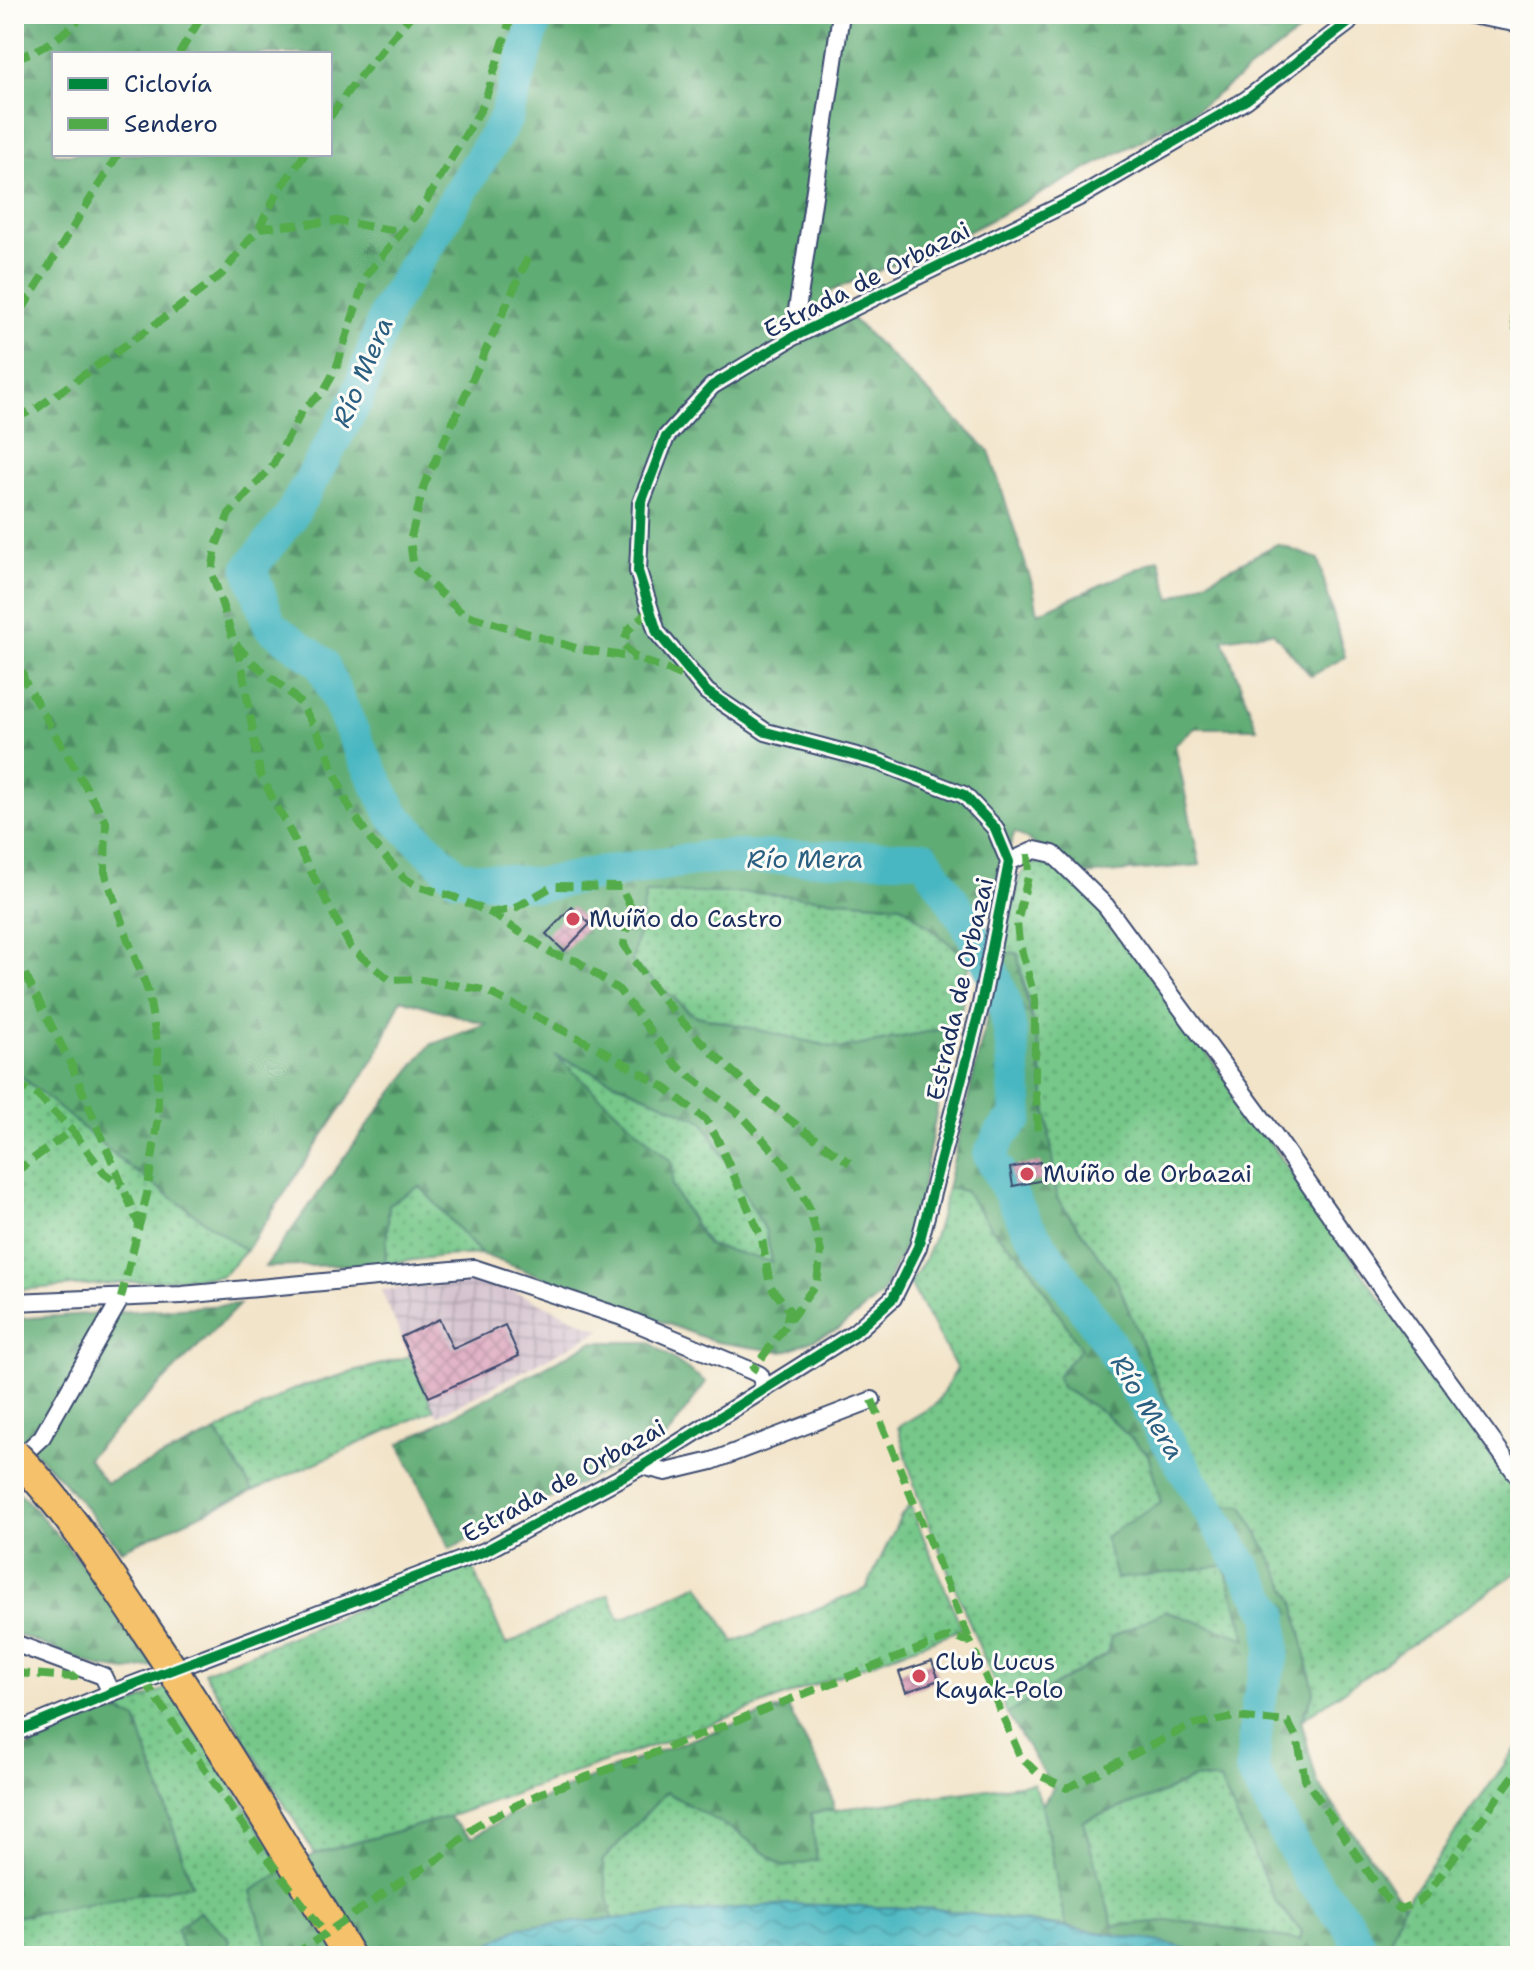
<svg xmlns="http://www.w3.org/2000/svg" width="1534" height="1970" font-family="'Shantell Sans',sans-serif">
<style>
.industrial{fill:url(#industrial-grid)}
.grass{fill:url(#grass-dots);stroke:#487b74;stroke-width:2}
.forest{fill:url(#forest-firs);stroke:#3e6e6a;stroke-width:2;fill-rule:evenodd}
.water{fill:url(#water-waves);stroke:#327390;stroke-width:2}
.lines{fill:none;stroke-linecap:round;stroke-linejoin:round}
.river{stroke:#48b7c1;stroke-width:34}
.building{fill:url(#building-cross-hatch)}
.street-casing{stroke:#3b4a6e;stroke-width:20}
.street{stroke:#fff;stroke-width:16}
.highway-bridge-casing{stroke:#3b4a6e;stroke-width:34;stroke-linecap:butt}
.highway-bridge{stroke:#f5c16b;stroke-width:30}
.quiet{stroke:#52ab49;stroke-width:8;stroke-dasharray:16 8;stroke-linecap:butt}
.cycleway-casing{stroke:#fdfcf7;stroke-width:15}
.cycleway{stroke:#00873e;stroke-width:10}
.poi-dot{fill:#d1495b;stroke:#fdfcf7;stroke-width:3}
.labels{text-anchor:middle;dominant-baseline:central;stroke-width:6;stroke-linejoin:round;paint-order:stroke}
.street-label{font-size:24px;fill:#1b2f5e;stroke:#fdfcf7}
.poi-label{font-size:24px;fill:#1b2f5e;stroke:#fdfcf7;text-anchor:start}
.water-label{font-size:26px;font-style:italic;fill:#2b5f81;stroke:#fdfcf7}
</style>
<defs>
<pattern id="industrial-grid" width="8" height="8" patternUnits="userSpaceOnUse" patternTransform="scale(2)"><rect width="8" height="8" fill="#d1bdca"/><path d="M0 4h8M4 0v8" fill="none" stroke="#a99aa7"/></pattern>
<pattern id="grass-dots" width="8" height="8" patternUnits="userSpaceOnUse" patternTransform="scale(2)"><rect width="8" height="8" fill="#76c789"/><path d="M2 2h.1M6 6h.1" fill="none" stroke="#60a273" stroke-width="1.8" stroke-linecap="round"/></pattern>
<pattern id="forest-firs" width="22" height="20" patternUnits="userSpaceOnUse" patternTransform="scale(2)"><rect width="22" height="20" fill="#60ac75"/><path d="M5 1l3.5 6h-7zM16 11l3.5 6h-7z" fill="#4e8c63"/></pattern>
<pattern id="water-waves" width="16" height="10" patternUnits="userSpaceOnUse" patternTransform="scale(2)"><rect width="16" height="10" fill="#48b7c1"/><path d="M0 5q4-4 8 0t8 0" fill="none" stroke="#3b95a0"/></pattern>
<pattern id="building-cross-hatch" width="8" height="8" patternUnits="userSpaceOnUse" patternTransform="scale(2)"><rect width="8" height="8" fill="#dca3bb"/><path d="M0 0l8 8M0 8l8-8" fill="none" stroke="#b2859b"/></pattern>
</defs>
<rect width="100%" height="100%" fill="#fdfcf7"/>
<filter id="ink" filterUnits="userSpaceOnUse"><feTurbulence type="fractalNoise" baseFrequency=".0125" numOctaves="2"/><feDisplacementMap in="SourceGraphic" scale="16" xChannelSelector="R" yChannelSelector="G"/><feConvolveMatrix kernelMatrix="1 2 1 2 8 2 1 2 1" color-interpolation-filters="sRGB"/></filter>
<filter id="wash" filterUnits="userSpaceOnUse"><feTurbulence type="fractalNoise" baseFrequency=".006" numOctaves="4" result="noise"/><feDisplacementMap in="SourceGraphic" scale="32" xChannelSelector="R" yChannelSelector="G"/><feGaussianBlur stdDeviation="1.8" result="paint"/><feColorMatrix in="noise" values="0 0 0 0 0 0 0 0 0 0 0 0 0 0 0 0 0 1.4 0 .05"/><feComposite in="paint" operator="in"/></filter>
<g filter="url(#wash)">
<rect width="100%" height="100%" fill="#f2e4c9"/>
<path class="industrial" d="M491,1281L601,1330L437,1416L381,1290Z"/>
<path class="grass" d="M1042,861L1057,864L1102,909L1211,1059L1520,1496V1570L1301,1720L1314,1692L1207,1504L1117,1282L1057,1198L1039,1046L1017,953L1002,954L1020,875L1032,865Z
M646,893H754L902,905L970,960L958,1026L841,1049L693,1015L632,962Z
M552,1054L703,1121L766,1231L772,1262L708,1245L672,1187Z
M14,1069L246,1251L222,1276L14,1290Z
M420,1186L481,1254L442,1256L385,1264L389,1204Z
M947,1188L965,1191L993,1230L1027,1262L1082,1350L1057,1376L1061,1387L1104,1413L1148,1454L1161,1503L1105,1537L1224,1566L1247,1640L1107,1654L1007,1714L918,1497L898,1427L936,1404L957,1369L910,1283C932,1253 939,1224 947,1188Z
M410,1356L434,1410L253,1491L216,1432L293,1389Z
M910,1505L962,1629L669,1740L448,1817L315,1854L204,1672L471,1563L506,1645L609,1594L620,1620L699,1584L734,1642L866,1589L901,1516Z
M171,1686L285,1871L251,1891L270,1956H230L228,1937L177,1929L185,1956H14V1917L192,1884L136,1719L118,1711Z
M1520,1743V1956H1384L1404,1904Z
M1194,1778L1220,1780L1276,1902L1302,1931L1300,1940L1177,1920L1113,1926L1082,1821L1157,1795Z
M1033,1783L1042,1805L1066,1927L936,1909L788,1904L612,1919L602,1861L667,1791L740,1834L784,1867L811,1813Z"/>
<path class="forest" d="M14,14H1293L1317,18L1190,115L958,237L826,293L989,451L1033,587L1038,613L1159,559L1171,599L1277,544L1318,559L1345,657L1311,676L1273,632L1223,639L1257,728H1195L1175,745L1200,865L1083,875L1015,832L970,960L902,905L754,893H646L632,962L693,1015L841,1049L958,1026L941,1087L916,1222L882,1294L839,1329L784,1352L716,1342L481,1254L420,1186L389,1204L385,1264L265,1267L375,1115L430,1045L486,1024L401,999L376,1056L246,1251L128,1166L14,1070ZM54,54H330V154H54ZM555,1055L703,1121L766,1231L772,1262L707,1245L672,1187L673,1163Z
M1017,953L1027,1002L1039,1046L1057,1198L1117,1281L1207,1504L1243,1506L1294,1601L1314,1692L1301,1720L1317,1782L1404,1904L1384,1956H1364L1360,1946H1341L1342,1956H1215L1155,1941L1066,1927L1042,1805L1053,1788L1007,1714L1107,1654L1111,1637L1166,1611L1247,1639L1224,1566L1116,1579L1105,1537L1161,1503L1148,1454L1104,1413L1061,1387L1057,1376L1081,1349L1027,1262L993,1230L965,1191L947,1188L1002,954ZM1194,1778L1220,1781L1276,1902L1302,1931L1300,1940L1176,1920L1113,1926L1083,1821L1157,1795Z
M240,1304L87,1458L106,1483L216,1432L253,1491L121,1550L63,1481L14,1431V1319Z
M592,1342H649L706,1382L663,1442L450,1549L399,1444Z
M14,1487C68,1543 113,1602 156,1666L127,1671L99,1667L14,1633Z
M787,1706L829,1785L834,1809L811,1813L817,1860L784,1867L740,1834L666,1792L602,1861L612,1919L520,1927L467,1956H270L251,1891L315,1854L448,1817L471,1838C568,1778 680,1744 787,1706Z
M113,1709L136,1719L192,1885L14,1917V1753Z
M199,1911L228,1937L230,1956H185L177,1929Z"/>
<path class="water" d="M788,1904L936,1909L1155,1941L1215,1956H467L520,1927Z"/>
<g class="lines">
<path class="river" d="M537,14L505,120L387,310L357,399L289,519L250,568L270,626L322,663L358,745L393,815L457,877L541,885L600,873L710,857L924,858C954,902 986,949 1003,999C1013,1031 1015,1083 1017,1117L1001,1134L990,1155L1027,1226L1109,1343L1272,1615L1273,1652L1258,1703L1252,1770L1309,1876L1346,1921L1360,1946L1356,1956"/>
</g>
<g id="blocks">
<path class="building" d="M572,907L590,924L564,951L546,934Z
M1040,1162L1044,1180L1013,1186L1010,1168Z
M439,1319L453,1349L505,1325L519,1356L429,1397L401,1337Z
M932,1661L939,1680L906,1692L899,1672Z"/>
</g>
</g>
<g filter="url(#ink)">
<use href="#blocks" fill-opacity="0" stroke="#3b4a6e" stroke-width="2"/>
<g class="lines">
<g class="street-casing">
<path id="street" d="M1465,14L1520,24
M793,337L841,14
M1009,862L1035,850L1053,854L1106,906L1275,1136L1375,1279L1520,1479
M14,1302L182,1295L474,1268L622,1317L752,1371L760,1375L764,1387
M14,1463L42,1437L121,1298
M642,1466L666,1472L712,1461L872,1400
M14,1643L103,1676L111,1693
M14,1733L111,1693L485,1551L642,1466L855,1332L893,1298L918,1247L981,1004L1009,862L995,828L964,795L879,762L766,732L707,692L657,632L638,571L641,503L666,437L712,386L793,337L1081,196L1246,100L1348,23L1355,14"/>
</g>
<use href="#street" class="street"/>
<g class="highway-bridge-casing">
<path id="highway-bridge" d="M14,1454C64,1504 103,1566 142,1624C215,1733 283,1844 349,1956"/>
</g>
<use href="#highway-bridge" class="highway-bridge"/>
<path class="quiet" d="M512,14L484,104L423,206L366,276L336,369L323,392L304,408L273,465L229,514L216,546L212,573L234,642L253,663L287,690L302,705L324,745L347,803L372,842L404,878L417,886L454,897L491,913L553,954L577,961L619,990L677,1066L744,1118L784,1163L809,1207L821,1252L817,1283L752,1371
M179,54L203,14
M14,58C43,51 64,35 84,14
M330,117L348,91L412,14
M259,228L337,221L404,232
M528,258L424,485L410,541L414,569L463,614L579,649L636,658
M1516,330L1514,317L1520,309
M14,333L22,310L118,154
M14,418L36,409L178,308L222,274L259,228L278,192L305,154
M650,609L628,630L623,645L636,658L691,679
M14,623L24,680L106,822L105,872L128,940L148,991L158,1049V1118L147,1194L121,1298
M236,645L243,672L260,774L351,948L390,980L416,979L484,990L600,1049L664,1087L706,1120L717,1138L762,1239L770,1286L789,1310L786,1325
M1028,854L1029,873L1017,923L1019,942L1035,999V1081L1038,1132
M491,913L515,908L553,886L621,887L630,906L624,945C677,1031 767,1107 850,1163
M14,953L71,1064L139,1225
M14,1082L36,1094L72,1130
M14,1173L72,1130L104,1173L122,1186
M872,1400L970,1641
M14,1673L74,1677L80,1668
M144,1680L252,1838L325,1933
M293,1956L390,1889L440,1858L477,1825L541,1793L649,1755L949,1637L970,1641L1020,1756L1039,1775L1067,1788L1191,1725L1235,1717L1288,1722L1298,1741L1305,1779L1388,1901L1401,1909L1418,1902L1427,1894L1520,1767"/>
<g class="cycleway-casing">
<path id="cycleway" d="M14,1733L111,1693L485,1551L642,1466L855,1332L893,1298L918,1247L981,1004L1009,862L995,828L964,795L879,762L766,732L707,692L657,632L638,571L641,503L666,437L712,386L793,337L1081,196L1246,100L1348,23L1355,14"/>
</g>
<use href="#cycleway" class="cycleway"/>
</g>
</g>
<g class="poi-dot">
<circle cx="573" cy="919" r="8"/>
<circle cx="1027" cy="1174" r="8"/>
<circle cx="919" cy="1676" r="8"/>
</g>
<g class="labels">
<g class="street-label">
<text transform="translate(867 280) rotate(-27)">Estrada de Orbazai</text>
<text transform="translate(960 989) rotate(-77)">Estrada de Orbazai</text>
<text transform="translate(564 1481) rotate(-29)">Estrada de Orbazai</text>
</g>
<g class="poi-label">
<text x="589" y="919">Muíño do Castro</text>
<text x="1043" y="1174">Muíño de Orbazai</text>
<text x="935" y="1662">Club Lucus<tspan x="935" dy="28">Kayak-Polo</tspan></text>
</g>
<g class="water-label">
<text transform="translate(362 372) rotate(-67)">Río Mera</text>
<text x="805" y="858">Río Mera</text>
<text transform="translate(1148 1407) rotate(59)">Río Mera</text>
</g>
</g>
<rect width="1534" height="1970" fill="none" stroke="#fdfcf7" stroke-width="48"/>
<rect x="52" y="52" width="280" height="104" fill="#fdfcf7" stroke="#a3aaba" stroke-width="2"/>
<rect x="68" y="78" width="40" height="12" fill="#00873e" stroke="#a3aaba" stroke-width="2"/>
<text x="124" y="92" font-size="24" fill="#1b2f5e">Ciclovía</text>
<rect x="68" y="118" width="40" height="12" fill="#52ab49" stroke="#a3aaba" stroke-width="2"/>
<text x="124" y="132" font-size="24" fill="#1b2f5e">Sendero</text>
</svg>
